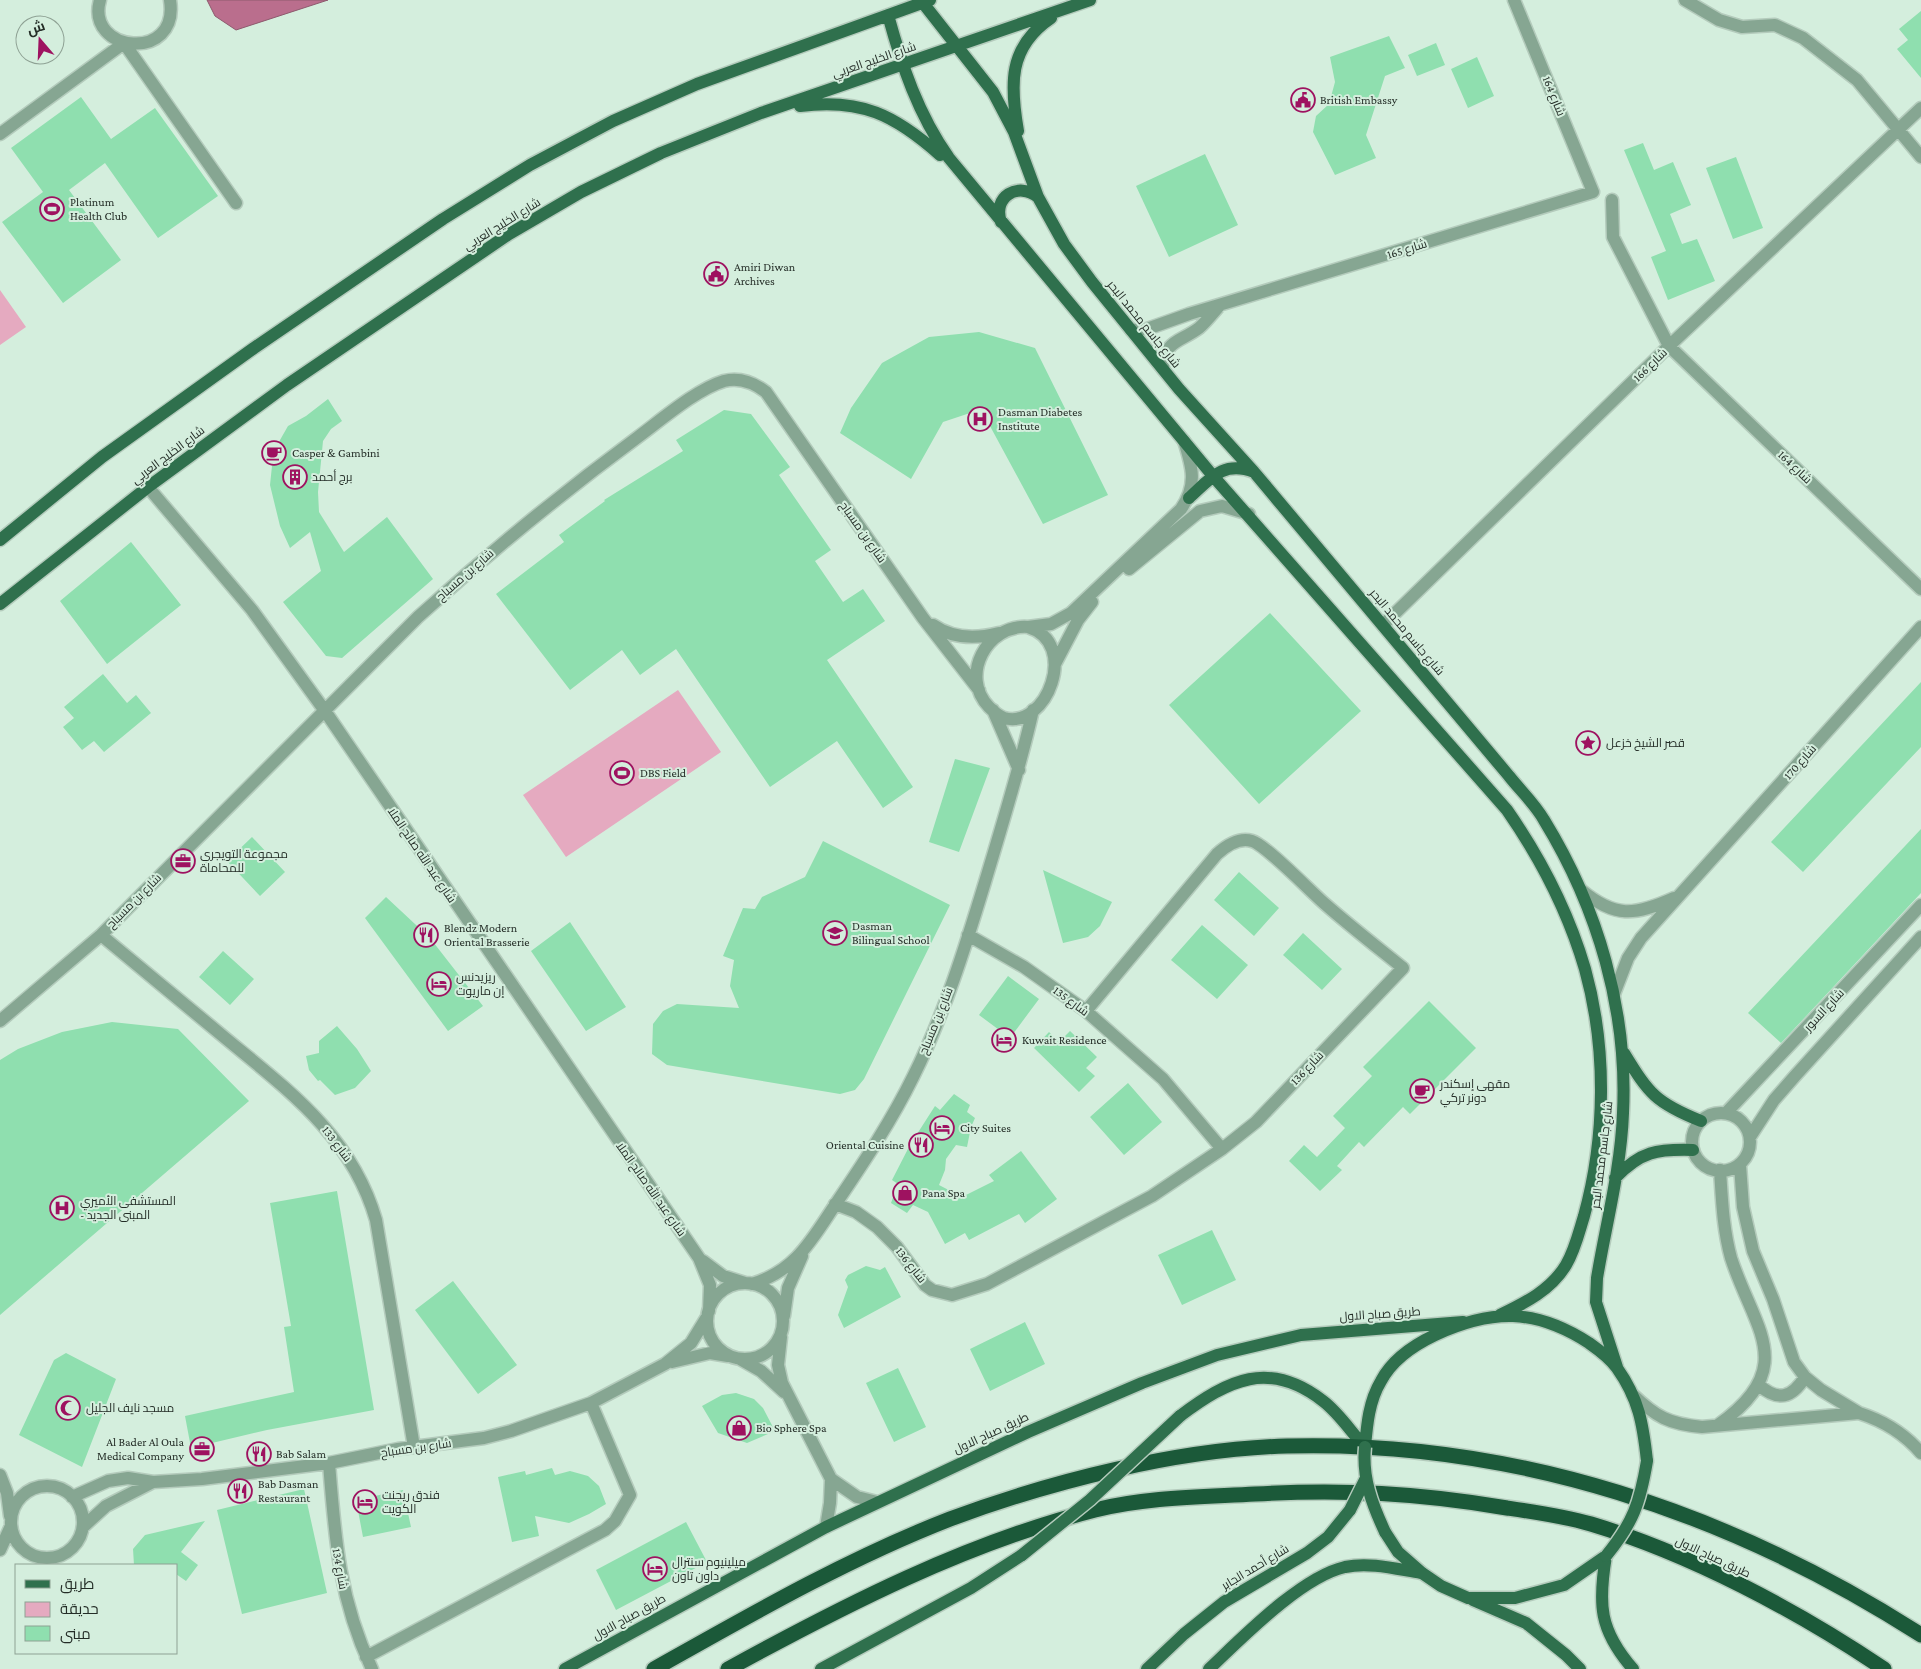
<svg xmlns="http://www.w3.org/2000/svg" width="1921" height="1669" font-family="'Crimson Pro',Cairo,serif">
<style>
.green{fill:#e5aac0}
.water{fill:#ba6e8d;stroke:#8d5a6e}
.building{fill:#8fdfaf}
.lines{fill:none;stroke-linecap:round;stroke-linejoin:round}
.minor-casing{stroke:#b4cbbc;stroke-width:15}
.major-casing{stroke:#b4cbbc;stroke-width:15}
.highway-casing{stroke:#b4cbbc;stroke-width:18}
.minor{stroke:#86a692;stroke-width:12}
.major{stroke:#2f704d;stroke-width:12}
.highway{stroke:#1b5939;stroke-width:15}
.major-bridge-casing{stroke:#b4cbbc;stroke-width:15;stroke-linecap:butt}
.major-bridge{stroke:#2f704d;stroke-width:12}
.labels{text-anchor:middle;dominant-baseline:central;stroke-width:4;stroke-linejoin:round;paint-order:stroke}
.street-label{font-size:12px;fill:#242d27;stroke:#d4eedd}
.poi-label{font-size:12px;fill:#242d27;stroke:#d4eedd;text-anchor:start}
</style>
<rect width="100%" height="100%" fill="#d4eedd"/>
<path class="green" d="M0,290L26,327L0,345Z
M678,690L721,752L566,857L523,795Z"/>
<path class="water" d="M207,0H328L236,30L215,16Z"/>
<path class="building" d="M1921,11V78L1897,49L1908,40L1899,29Z
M1389,36L1405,68L1385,76L1366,135L1376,158L1335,175L1313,132L1316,116L1329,104L1335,82L1330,57Z
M1436,43L1445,65L1417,76L1408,55Z
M1477,57L1494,96L1468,108L1451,69Z
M81,97L111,139L155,108L218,196L158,238L105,163L69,190L121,260L63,303L2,222L43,192L11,148Z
M1643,143L1654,170L1673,162L1691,205L1670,214L1682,244L1697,239L1715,281L1668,300L1651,257L1666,251L1624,150Z
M1205,154L1238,225L1169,257L1136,186Z
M1736,157L1763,228L1733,239L1706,168Z
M979,332L1035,348L1108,495L1043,524L984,415L970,413L943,422L911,479L840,433L851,408L882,363L929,337Z
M328,399L342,421L331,429L323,441L318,492L319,512L344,552L387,517L433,579L342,658L326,656L283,602L321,571L310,532L290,548L280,526L270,485L272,466L280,440L288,426L306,416Z
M724,410L751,414L790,467L779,475L831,550L815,561L843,602L863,589L885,621L827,660L913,787L883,808L837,741L770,787L676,649L640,675L622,650L570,690L496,594L564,542L559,535L605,501L604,500L683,451L676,440Z
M131,542L181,605L107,664L60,601Z
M1270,613L1361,711L1259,804L1169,705Z
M103,674L127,703L136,695L151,713L104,752L94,741L82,750L63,727L74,718L64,707Z
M1921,682V747L1803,872L1771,842Z
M955,759L990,768L959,852L929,842Z
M1921,829V893L1781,1043L1748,1013Z
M252,837L285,872L260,896L227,861Z
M823,841L950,905L864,1079L855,1090L840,1094L667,1065L652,1054L653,1024L663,1011L677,1004L739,1008L730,986L734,960L723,956L743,908L755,909L762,897L805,877Z
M1043,870L1112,902L1100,926L1088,937L1063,943Z
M1239,872L1279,908L1254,936L1214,900Z
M386,897L430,938L483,1006L448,1031L365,918Z
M570,922L626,1007L586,1031L531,951Z
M1202,925L1248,965L1217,999L1171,960Z
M1303,933L1342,969L1322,990L1283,955Z
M223,951L254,979L230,1005L199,977Z
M1008,976L1039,999L1010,1038L979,1015Z
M1429,1001L1476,1048L1410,1114L1403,1107L1364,1147L1359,1142L1337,1166L1342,1170L1320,1191L1289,1161L1304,1145L1317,1157L1345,1128L1333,1116L1372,1076L1363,1067Z
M112,1022L178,1029L249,1101L0,1315V1060L18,1049L62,1032Z
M337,1026L357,1049L371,1071L355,1088L335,1095L320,1080L318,1081L309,1070L306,1056L319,1053V1041Z
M1070,1031L1097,1057L1086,1068L1095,1076L1079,1092L1034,1048L1049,1032L1059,1042Z
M1128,1083L1162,1122L1124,1155L1090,1117Z
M954,1094L970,1105L967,1112L975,1118L971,1127L967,1147L956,1145L946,1159L945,1170L939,1185L962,1197L994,1181L989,1175L1021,1151L1057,1199L1025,1223L1019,1214L969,1240L965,1233L945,1244L928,1212L913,1205L907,1213L891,1203L898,1184L892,1180L910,1145L935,1106L940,1110Z
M337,1191L374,1410L267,1430L191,1448L185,1416L294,1392L284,1327L291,1326L270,1203Z
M1212,1230L1236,1280L1182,1305L1158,1255Z
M866,1266L880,1270L885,1267L901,1297L844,1328L838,1315L848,1287L845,1280L848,1275Z
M453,1281L517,1365L478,1394L415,1310Z
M1025,1322L1045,1364L990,1391L970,1349Z
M66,1353L116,1379L82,1467L19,1435L54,1360Z
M898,1368L926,1427L894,1442L866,1383Z
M736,1393L754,1399L763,1408L775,1431L747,1443L718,1433L702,1406L722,1395Z
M552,1468L555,1475L570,1471L588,1476L599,1486L606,1504L589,1514L569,1523L535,1516L539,1536L512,1542L498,1477L525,1471L526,1475Z
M304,1489L327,1593L242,1614L217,1510Z
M403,1490L411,1527L363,1537L356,1500Z
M205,1521L181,1552L198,1565L186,1581L176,1574V1565H134L133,1549L145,1535Z
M686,1522L707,1562L616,1610L596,1570Z"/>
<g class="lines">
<g class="minor-casing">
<path id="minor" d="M100,0C85,53 180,63 170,0
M1685,0L1719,20L1742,27L1775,25L1803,38L1857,80L1921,157
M0,134L124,43L236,203
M1612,200L1613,237L1669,346L1921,589
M1131,330L1147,329L1189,314L1593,192L1514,0
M1163,369C1165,339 1179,343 1199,328C1206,322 1213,313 1220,305
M148,487L252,610L325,711L699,1258L710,1285L709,1311
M1129,569L1200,511L1222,506L1249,514
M933,625C953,639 976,639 999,633
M1383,625L1669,346L1921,108
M1028,627L1051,624L1071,613L1181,509C1198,485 1192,466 1184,441
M1028,627C1080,643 1047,730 1004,718C998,716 993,711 989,707C959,676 987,624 1028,627Z
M1055,664L1078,620L1092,602
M993,710L1019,770
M1581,890C1615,918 1634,916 1674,898
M101,935C142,969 183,1003 224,1037C288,1090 352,1136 376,1220L414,1447
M968,935L1024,967L1086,1011L1163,1079L1222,1149
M1614,994L1628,958L1641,938L1921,627
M0,1021L101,935L418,617C489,553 562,493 638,437C661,420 697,389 724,381C740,377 753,382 766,392L923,618L979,690
M1726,1113L1921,905
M1692 1142a29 29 0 1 1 58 0a29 29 0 1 1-58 0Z
M1750,1137L1774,1100L1795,1076L1921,937
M1740,1165L1743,1207L1753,1251L1773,1299L1794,1362L1805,1377L1821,1390L1859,1413
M835,1204L856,1212L877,1227L897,1247L925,1285L932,1290L952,1295L987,1284L1152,1196L1222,1149L1256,1122L1403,968C1377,947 1350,926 1325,904C1311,892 1266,845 1252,841C1239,837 1227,845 1217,854L1086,1011
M703,1261L723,1276L745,1283
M707 1321a38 38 0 1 1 76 0a38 38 0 1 1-76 0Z
M752,1284C797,1270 812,1239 837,1202C864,1162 892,1120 913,1077C944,1015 965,948 985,882C1002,825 1020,768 1033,710
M784,1316L788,1288L802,1256
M781,1337L778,1365L782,1383L831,1479L857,1497L877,1502
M740,1359L761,1371L784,1392
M672,1362L710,1353L728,1356
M1759,1385C1778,1402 1792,1398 1805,1377
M1632,1394C1656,1417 1669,1424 1702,1427L1859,1413C1884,1421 1904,1433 1921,1453
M1718,1425C1800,1367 1754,1329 1731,1258C1723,1229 1722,1200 1720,1170
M329,1463C335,1539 339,1599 372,1669
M0,1475L7,1493L10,1516
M11 1522a36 36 0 1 1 72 0a36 36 0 1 1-72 0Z
M72,1497L108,1481L128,1478L153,1482L202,1479L329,1463L398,1449L484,1438L511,1431L591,1403L665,1364L691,1343L707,1317
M83,1527L106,1506L153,1482
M826,1527L830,1503L831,1479
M0,1550L10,1528
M366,1657L605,1530L615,1521L630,1495L591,1403"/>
</g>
<g class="major-casing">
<path id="major" d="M923,3L993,92L1014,132L1038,197L1064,244L1092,282L1179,389L1254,472L1509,776C1520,790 1535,804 1544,820C1598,908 1628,1011 1623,1113C1621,1168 1606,1224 1597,1278L1596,1302L1617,1367
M888,15C902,66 918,114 949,158L1213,476L1507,810C1541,859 1568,911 1585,969C1607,1048 1606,1137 1584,1216C1579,1232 1575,1250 1566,1265C1551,1290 1525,1303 1500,1315
M800,106C861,98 895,115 940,155
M1018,131C1010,85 1008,47 1051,18
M1001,222C992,197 1018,181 1038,197
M1189,498C1210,479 1223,460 1254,472
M0,540L102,457L254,348L443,219L530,165L613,121L697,84L930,0
M0,604L148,487L287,385L509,234L581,192L661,153L761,113L1090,0
M1624,1053C1649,1094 1656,1103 1701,1121
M1615,1178C1641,1151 1657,1149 1693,1150
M1180,1416C1228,1380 1269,1359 1323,1401C1339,1413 1351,1432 1365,1447
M1365,1447C1367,1424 1369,1401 1381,1381C1392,1360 1414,1345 1435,1335C1492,1309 1535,1308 1589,1343C1599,1350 1610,1358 1617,1368C1639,1399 1643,1424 1647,1461
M1385,1532L1398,1552L1422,1573L1441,1586L1468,1598H1515L1564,1585L1606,1556
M1606,1556C1598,1604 1599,1630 1633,1669
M1473,1600L1526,1623L1566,1655L1580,1669
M565,1669L826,1527L1028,1432L1142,1383L1217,1355L1301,1335L1463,1322
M821,1669L971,1588L1022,1555
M1147,1669L1184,1634L1224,1602L1307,1553L1328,1537L1350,1510
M1209,1669C1242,1638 1301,1577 1345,1567C1370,1562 1396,1569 1421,1573"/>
</g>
<g class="highway-casing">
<path id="highway" d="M654,1669C750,1615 847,1559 950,1519C1052,1481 1179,1449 1287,1446C1515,1440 1731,1513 1921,1635
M728,1669C845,1605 966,1543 1095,1510C1147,1497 1202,1497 1255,1494C1343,1489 1420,1493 1507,1508C1535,1512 1564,1516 1591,1524C1691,1554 1798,1611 1884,1669"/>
</g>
<use href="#minor" class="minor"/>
<use href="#major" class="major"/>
<use href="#highway" class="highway"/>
<g class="major-bridge-casing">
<path id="major-bridge" d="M1365,1447C1362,1478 1372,1504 1385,1532
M1350,1510L1365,1480
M1022,1555L1090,1500L1180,1416
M1606,1556C1633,1523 1640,1503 1647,1461"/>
</g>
<use href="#major-bridge" class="major-bridge"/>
</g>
<defs>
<g id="civic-ring" transform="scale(1.25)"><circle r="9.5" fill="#d4eedd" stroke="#9e1260" stroke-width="1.5"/><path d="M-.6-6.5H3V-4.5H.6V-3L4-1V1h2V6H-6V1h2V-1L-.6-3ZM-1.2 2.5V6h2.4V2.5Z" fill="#9e1260"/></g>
<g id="stadium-ring" transform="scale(1.25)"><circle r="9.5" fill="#d4eedd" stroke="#9e1260" stroke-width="1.5"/><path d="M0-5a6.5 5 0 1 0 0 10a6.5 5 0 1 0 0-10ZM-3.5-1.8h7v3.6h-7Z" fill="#9e1260"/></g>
<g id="hospital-ring" transform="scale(1.25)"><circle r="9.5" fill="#d4eedd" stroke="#9e1260" stroke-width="1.5"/><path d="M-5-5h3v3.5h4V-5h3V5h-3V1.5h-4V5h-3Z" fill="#9e1260"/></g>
<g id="cafe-ring" transform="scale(1.25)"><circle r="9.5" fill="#d4eedd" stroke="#9e1260" stroke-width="1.5"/><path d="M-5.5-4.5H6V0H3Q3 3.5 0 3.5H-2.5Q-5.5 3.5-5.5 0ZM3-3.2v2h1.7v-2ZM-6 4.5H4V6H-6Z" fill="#9e1260"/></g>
<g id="building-ring" transform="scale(1.25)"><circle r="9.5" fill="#d4eedd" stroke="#9e1260" stroke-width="1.5"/><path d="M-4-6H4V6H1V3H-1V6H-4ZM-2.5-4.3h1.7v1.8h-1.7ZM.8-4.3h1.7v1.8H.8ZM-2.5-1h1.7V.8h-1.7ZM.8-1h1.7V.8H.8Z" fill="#9e1260"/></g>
<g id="sight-ring" transform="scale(1.25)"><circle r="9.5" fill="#d4eedd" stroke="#9e1260" stroke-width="1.5"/><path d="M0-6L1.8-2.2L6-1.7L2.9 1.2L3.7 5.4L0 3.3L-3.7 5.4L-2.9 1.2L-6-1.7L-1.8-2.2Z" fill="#9e1260"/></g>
<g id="office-ring" transform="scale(1.25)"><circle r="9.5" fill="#d4eedd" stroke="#9e1260" stroke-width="1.5"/><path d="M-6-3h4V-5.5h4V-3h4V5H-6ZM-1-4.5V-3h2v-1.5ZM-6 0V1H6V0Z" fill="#9e1260"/></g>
<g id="school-ring" transform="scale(1.25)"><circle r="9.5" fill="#d4eedd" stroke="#9e1260" stroke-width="1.5"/><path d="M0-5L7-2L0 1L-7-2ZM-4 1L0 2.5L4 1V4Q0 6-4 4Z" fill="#9e1260"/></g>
<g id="restaurant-ring" transform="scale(1.25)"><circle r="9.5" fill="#d4eedd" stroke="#9e1260" stroke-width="1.5"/><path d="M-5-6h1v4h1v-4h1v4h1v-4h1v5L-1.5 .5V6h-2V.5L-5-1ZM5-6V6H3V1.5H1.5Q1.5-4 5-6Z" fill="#9e1260"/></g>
<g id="hotel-ring" transform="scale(1.25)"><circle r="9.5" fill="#d4eedd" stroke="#9e1260" stroke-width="1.5"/><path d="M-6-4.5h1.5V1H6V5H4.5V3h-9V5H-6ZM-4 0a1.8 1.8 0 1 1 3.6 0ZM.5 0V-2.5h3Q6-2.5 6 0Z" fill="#9e1260"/></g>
<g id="shop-ring" transform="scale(1.25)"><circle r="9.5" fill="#d4eedd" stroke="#9e1260" stroke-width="1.5"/><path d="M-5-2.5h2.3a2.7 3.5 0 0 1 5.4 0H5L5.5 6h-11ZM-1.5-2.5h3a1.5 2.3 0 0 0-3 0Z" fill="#9e1260"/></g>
<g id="mosque-ring" transform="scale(1.25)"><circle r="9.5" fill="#d4eedd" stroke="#9e1260" stroke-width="1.5"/><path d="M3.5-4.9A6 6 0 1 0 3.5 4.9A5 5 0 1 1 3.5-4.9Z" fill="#9e1260"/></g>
</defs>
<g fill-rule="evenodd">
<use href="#civic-ring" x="1303" y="100"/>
<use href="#stadium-ring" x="52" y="209"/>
<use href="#civic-ring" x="716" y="274"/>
<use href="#hospital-ring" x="980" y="419"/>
<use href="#cafe-ring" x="274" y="453"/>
<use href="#building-ring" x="295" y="477"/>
<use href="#sight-ring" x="1588" y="743"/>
<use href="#stadium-ring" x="622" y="773"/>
<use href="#office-ring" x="183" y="861"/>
<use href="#school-ring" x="835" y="933"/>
<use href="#restaurant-ring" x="426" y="935"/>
<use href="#hotel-ring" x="439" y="984"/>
<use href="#hotel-ring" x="1004" y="1040"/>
<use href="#cafe-ring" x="1422" y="1091"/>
<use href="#hotel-ring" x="942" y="1128"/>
<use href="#restaurant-ring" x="921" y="1145"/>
<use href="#shop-ring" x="905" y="1193"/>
<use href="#hospital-ring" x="62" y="1208"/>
<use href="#mosque-ring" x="68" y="1408"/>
<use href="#shop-ring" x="739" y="1428"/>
<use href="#office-ring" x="202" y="1449"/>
<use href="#restaurant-ring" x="259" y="1454"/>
<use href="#restaurant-ring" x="240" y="1491"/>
<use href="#hotel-ring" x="365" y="1502"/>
<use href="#hotel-ring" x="655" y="1569"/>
</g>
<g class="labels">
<g class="street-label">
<text transform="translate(874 60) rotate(-19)">شارع الخليج العربي</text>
<text transform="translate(1554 96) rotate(68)">شارع 164</text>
<text transform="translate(502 224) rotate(-32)">شارع الخليج العربي</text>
<text transform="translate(1407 249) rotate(-17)">شارع 165</text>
<text transform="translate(1144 324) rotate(51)">شارع جاسم محمد البحر</text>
<text transform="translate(1650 365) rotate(-44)">شارع 166</text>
<text transform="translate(168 455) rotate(-37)">شارع الخليج العربي</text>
<text transform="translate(1795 467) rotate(44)">شارع 164</text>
<text transform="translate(863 532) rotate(55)">شارع بن مسباح</text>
<text transform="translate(465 575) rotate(-41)">شارع بن مسباح</text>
<text transform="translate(1407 632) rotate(50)">شارع جاسم محمد البحر</text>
<text transform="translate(1800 762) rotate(-48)">شارع 170</text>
<text transform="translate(422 855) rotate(56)">شارع عبد الله صالح الملا</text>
<text transform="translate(134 901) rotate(-45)">شارع بن مسباح</text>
<text transform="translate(1071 1001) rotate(37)">شارع 135</text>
<text transform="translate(1824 1010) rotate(-47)">شارع السور</text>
<text transform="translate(936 1021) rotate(-68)">شارع بن مسباح</text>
<text transform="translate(1307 1068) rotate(-46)">شارع 136</text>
<text transform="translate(337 1144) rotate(53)">شارع 133</text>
<text transform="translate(1602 1155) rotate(-83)">شارع جاسم محمد البحر</text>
<text transform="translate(651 1189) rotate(55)">شارع عبد الله صالح الملا</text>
<text transform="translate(911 1265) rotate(52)">شارع 136</text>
<text transform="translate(1380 1314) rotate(-4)">طريق صباح الاول</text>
<text transform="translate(991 1433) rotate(-25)">طريق صباح الاول</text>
<text transform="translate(416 1448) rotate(-8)">شارع بن مسباح</text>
<text transform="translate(1713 1557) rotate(25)">طريق صباح الاول</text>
<text transform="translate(1255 1567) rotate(-31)">شارع أحمد الجابر</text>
<text transform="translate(340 1569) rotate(80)">شارع 134</text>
<text transform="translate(629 1617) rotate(-29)">طريق صباح الاول</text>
</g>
<g class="poi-label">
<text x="1320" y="100">British Embassy</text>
<text x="70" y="202">Platinum<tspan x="70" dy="14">Health Club</tspan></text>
<text x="734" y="267">Amiri Diwan<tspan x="734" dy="14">Archives</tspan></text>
<text x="998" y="412">Dasman Diabetes<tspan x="998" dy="14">Institute</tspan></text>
<text x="292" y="453">Casper &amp; Gambini</text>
<text x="312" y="477">برج أحمد</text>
<text x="1606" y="743">قصر الشيخ خزعل</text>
<text x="640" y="773">DBS Field</text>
<text x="200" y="854">مجموعة التويجري<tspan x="200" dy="14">للمحاماة</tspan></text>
<text x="852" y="926">Dasman<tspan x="852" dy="14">Bilingual School</tspan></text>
<text x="444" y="928">Blendz Modern<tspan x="444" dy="14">Oriental Brasserie</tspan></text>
<text x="456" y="977">ريزيدنس<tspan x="456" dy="14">إن ماريوت</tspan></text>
<text x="1022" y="1040">Kuwait Residence</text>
<text x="1440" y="1084">مقهى إسكندر<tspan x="1440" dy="14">دونر تركي</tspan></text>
<text x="960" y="1128">City Suites</text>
<text x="904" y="1145" text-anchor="end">Oriental Cuisine</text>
<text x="922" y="1193">Pana Spa</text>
<text x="80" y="1201">المستشفى الأميري<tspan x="80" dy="14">- المبنى الجديد</tspan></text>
<text x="86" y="1408">مسجد نايف الجليل</text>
<text x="756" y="1428">Bio Sphere Spa</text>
<text x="184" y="1442" text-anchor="end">Al Bader Al Oula<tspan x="184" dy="14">Medical Company</tspan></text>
<text x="276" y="1454">Bab Salam</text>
<text x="258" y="1484">Bab Dasman<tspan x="258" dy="14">Restaurant</tspan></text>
<text x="382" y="1495">فندق ريجنت<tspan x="382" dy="14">الكويت</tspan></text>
<text x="672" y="1562">ميلينيوم سنترال<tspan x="672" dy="14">داون تاون</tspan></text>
</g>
</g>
<rect x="15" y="1564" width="162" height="90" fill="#d4eedd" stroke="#8ea194"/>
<rect x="25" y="1580" width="25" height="8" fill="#2f704d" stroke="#8ea194"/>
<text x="60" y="1589" font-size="15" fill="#242d27">طريق</text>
<rect x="25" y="1602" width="25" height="15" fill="#e5aac0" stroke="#8ea194"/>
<text x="60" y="1614" font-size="15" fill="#242d27">حديقة</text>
<rect x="25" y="1626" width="25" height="15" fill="#8fdfaf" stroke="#8ea194"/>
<text x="60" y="1639" font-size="15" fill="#242d27">مبنى</text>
<g transform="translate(40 40) rotate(341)"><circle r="24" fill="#d4eedd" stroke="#8ea194"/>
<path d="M0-4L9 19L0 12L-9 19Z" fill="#9e1260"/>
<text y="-8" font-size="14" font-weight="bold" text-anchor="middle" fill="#242d27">ش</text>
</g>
</svg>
